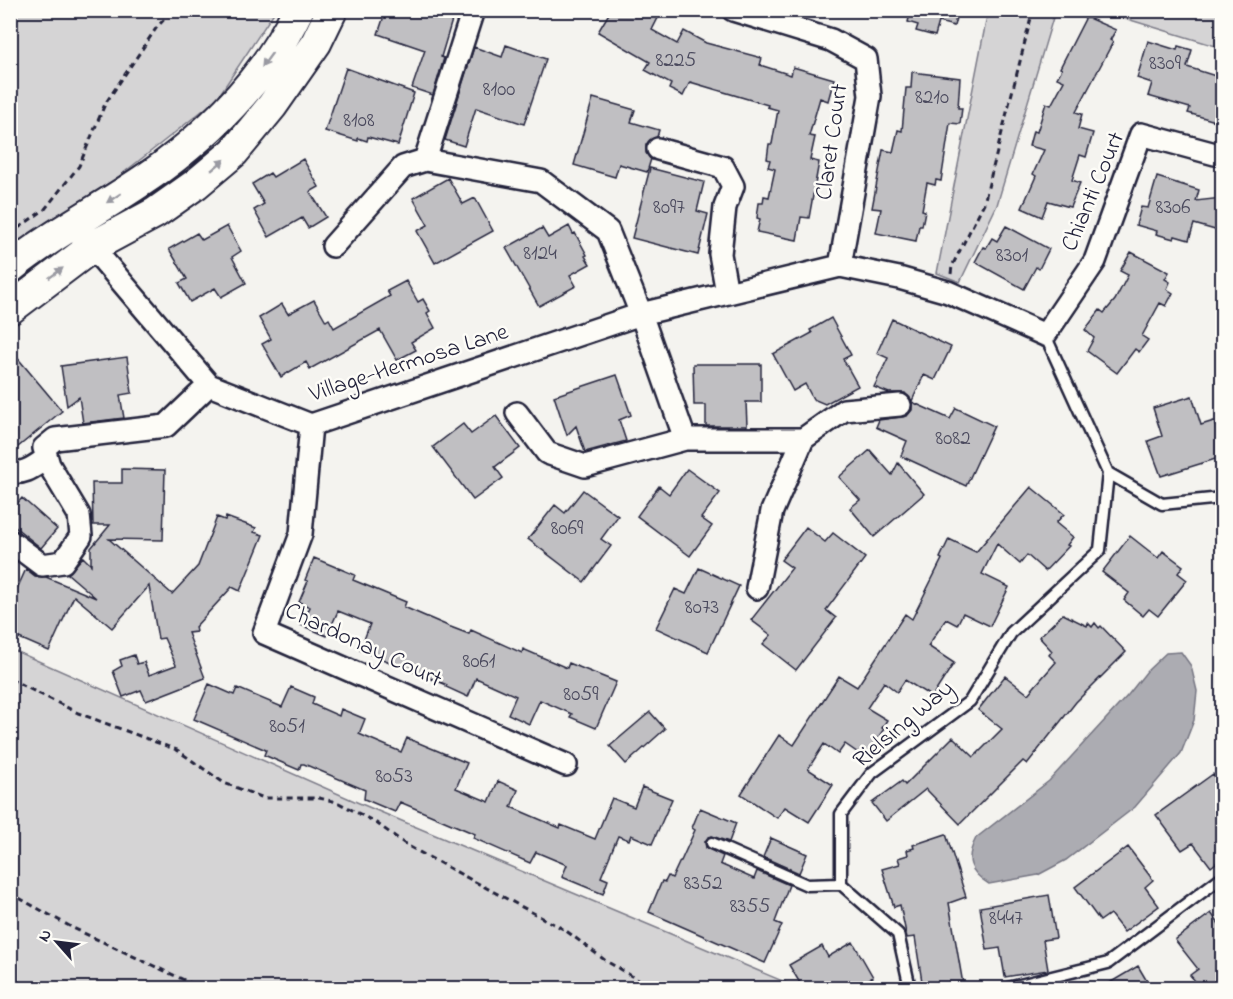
<svg xmlns="http://www.w3.org/2000/svg" width="1233" height="999" font-family="'Indie Flower',sans-serif">
<style>
.green{fill:#d5d4d5;stroke:#7c7b88;stroke-width:1.5}
.water{fill:#acacb2;stroke:#757582;stroke-width:1.5}
.building{fill:#c0bfc2;stroke:#22223b;stroke-width:1.5}
.lines{fill:none;stroke-linecap:round;stroke-linejoin:round}
.lane-casing{stroke:#22223b;stroke-width:15}
.street-casing{stroke:#22223b;stroke-width:26}
.secondary-casing{stroke:#22223b;stroke-width:34}
.path{stroke:#22223b;stroke-width:3;stroke-dasharray:6 4.5;stroke-linecap:butt}
.lane{stroke:#fdfcf7;stroke-width:10}
.street{stroke:#fdfcf7;stroke-width:21}
.secondary{stroke:#fdfcf7;stroke-width:30}
.oneway{fill:#9a9aa2}
.labels{text-anchor:middle;dominant-baseline:central;stroke-width:5;stroke-linejoin:round;paint-order:stroke}
.number-label{font-size:21px;fill:#4a495d}
.street-label{font-size:24px;fill:#22223b;stroke:#fdfcf7}
</style>
<rect width="100%" height="100%" fill="#f4f3ef"/>
<filter id="ink" filterUnits="userSpaceOnUse"><feTurbulence type="fractalNoise" baseFrequency=".0167" numOctaves="2"/><feDisplacementMap in="SourceGraphic" scale="12" xChannelSelector="R" yChannelSelector="G"/><feConvolveMatrix kernelMatrix="1 2 1 2 8 2 1 2 1" color-interpolation-filters="sRGB"/></filter>
<g filter="url(#ink)">
<path class="green" d="M11,11H275L216,100L103,189L11,254Z
M988,11H1055L997,205L960,282L937,273Z
M1101,11H1222V48Z
M11,649L359,803L792,985L793,988H11Z"/>
<path class="water" d="M1181,652L1191,666L1197,691L1194,720L1181,753L1135,807L1066,860L1038,875L989,884C969,872 965,859 976,838L1049,781L1128,695L1147,671L1166,653Z"/>
<path class="building" d="M386,10H455L441,57L444,58L433,95L412,88L425,50L378,34Z
M611,10H645L658,18L652,30L677,44L684,31L706,43L762,58L760,65L791,75L793,67L834,79L828,101L820,98L809,136L815,137L810,160L819,162L809,218L801,217L797,240L757,232L760,219L757,218L759,203H763L764,196L769,197L775,169L768,167L770,160L767,159L769,144H772L778,110L767,107L768,105L690,82L683,96L669,89L671,84L645,70L650,62L598,32Z
M911,10H958L954,26L939,22L935,36L916,31L918,25L908,22Z
M1086,17L1116,30L1110,40L1113,42L1076,112L1082,114L1078,129L1093,133L1086,157L1080,155L1072,180L1080,183L1070,207L1048,201L1042,217L1022,208L1036,176L1033,174L1044,150L1029,146L1033,131L1037,132L1046,103L1051,105L1064,81L1057,78L1062,69L1060,68Z
M1148,41L1177,50L1178,46L1192,50L1187,67L1222,78V123L1188,113L1190,108L1148,96L1152,83L1137,78Z
M506,45L546,59L524,124L476,108L464,146L445,140L474,47L502,57Z
M346,68L414,93L398,145L368,137L367,141L358,138V141L325,131Z
M912,72L960,78L958,108H962L960,124L950,123L941,181L936,180L935,185L927,183L922,210L925,211L922,226H919L916,241L876,233L881,209L872,208L883,150L893,152L898,130L902,131L906,88H911Z
M593,98L635,110L631,122L659,130L657,137L650,140L646,145V153L651,159L647,172L619,164L615,177L574,165Z
M303,159L319,187L310,192L326,217L308,228L302,218L269,237L254,210L264,204L252,184L270,173L273,177Z
M650,168L704,182L697,211L708,214L698,255L632,238Z
M1157,177L1199,190L1196,201L1222,198V232L1194,224L1189,240L1175,236L1174,239L1156,234L1157,231L1136,225L1141,207L1148,208Z
M448,178L463,204L475,198L493,231L435,263L417,231L428,225L413,198Z
M227,226L241,251L232,257L246,283L221,297L215,288L190,302L179,283L187,279L169,249L197,233L202,240Z
M569,226L573,234L575,233L587,255L585,256L590,264L570,275L576,286L539,306L506,248L542,228L548,238Z
M1006,226L1049,249L1039,269L1036,267L1024,289L975,262L983,247L986,248L992,238L997,241Z
M1131,252L1169,272L1165,279L1170,282L1167,289L1173,293L1166,306L1160,303L1142,336L1148,340L1139,352L1135,349L1117,373L1087,351L1094,338L1085,330L1100,310L1104,313L1115,300L1128,275L1120,271Z
M406,281L418,302L423,299L430,311L427,313L435,328L411,342L416,350L397,360L380,330L310,369L306,362L281,377L262,344L271,339L259,318L282,304L288,314L314,300L326,321L329,319L334,328L390,296L387,291Z
M831,318L851,355L843,359L858,386L825,404L813,399L805,384L793,391L773,354L812,333L810,330Z
M892,319L951,347L935,380L924,375L912,401L905,393H889L874,387L888,358L877,353Z
M10,349L62,411L18,447L10,438Z
M127,357L132,393L120,395L124,418L83,423L79,397L67,406L61,366Z
M693,364H761V402H746L747,426H706V405H694Z
M617,375L631,415L619,420L626,441L585,452L576,426L567,435L554,396Z
M1192,396L1201,425L1214,421L1222,449V457L1161,476L1148,441L1162,436L1153,408Z
M912,402L950,419L956,408L994,426L966,486L901,456L907,441L876,427L879,420L907,416L912,410Z
M496,416L520,448L495,467L503,478L473,500L433,447L463,424L471,434Z
M870,450L892,475L898,463L924,494L874,537L850,508L860,500L839,477Z
M122,469L165,470L163,540L109,539L172,594L198,566L217,517L225,520L226,517L256,528L254,532L263,535L240,591L232,587L195,627L196,632L188,633L205,678L146,701L141,690L123,697L113,671L122,666L120,660L134,655L137,664L144,662L149,675L176,665L164,638L158,639L149,586L112,628L74,596L49,651L10,634V589L16,591L26,569L35,576L46,577L96,598L68,574L83,557L91,565V548L110,525H93L92,483H122Z
M687,469L720,493L701,518L712,526L690,556L637,516L659,486L669,494Z
M1031,487L1064,514L1056,523L1073,537L1067,545L1069,546L1045,571L1027,555L1020,564L997,544L982,574L1009,587L990,626L963,613L957,625L946,619L928,646L954,663L932,697L905,680L897,692L884,682L867,708L887,720L882,728L884,729L864,757L845,744L838,754L824,744L808,769L833,785L809,822L785,807L777,818L741,794L779,735L794,745L839,676L857,687L905,614L912,619L942,559L940,558L949,539L976,552Z
M583,490L618,516L601,539L611,546L584,582L528,539L555,505L565,513Z
M22,498L57,529L41,548L10,523V511Z
M806,527L825,542L833,533L865,558L826,610L836,618L796,670L763,644L771,635L751,620L792,568L781,560Z
M1130,536L1158,558L1163,551L1183,566L1178,573L1187,580L1158,616L1149,609L1143,616L1124,600L1129,593L1102,572Z
M314,558L355,575L353,580L406,602L404,607L448,626L469,634L471,630L522,653L523,649L567,668L569,663L616,682L596,728L570,717L572,714L540,700L529,724L508,714L516,696L476,678L468,697L446,687L447,685L360,650L370,624L338,611L327,636L301,625L310,607L299,602L308,581L305,580Z
M699,568L739,586L708,652L656,628L675,589L686,594Z
M1063,614L1087,626L1088,623L1092,627L1095,623L1099,628L1101,626L1126,652L1076,702L1027,764L1023,761L960,824L926,789L886,821L872,803L902,781L905,785L953,737L974,757L1002,729L978,710L1005,676L1028,694L1056,662L1049,655L1052,651L1039,637Z
M209,684L234,695L237,688L282,707L291,687L314,697L312,704L339,716L341,709L365,719L359,734L401,752L407,738L467,763L456,788L489,802L498,781L518,790L511,807L560,828L561,825L595,839L612,798L634,807L642,787L672,799L652,844L631,835L629,840L618,836L601,877L608,880L603,894L562,877L567,865L536,852L530,863L473,838L475,834L400,802L395,812L364,799L365,790L304,764H301L299,770L264,755L266,750L194,719Z
M650,712L665,729L626,764L610,746Z
M1213,774L1222,787V858L1211,867L1193,843L1182,850L1156,815Z
M700,808L736,823L729,842L712,836L705,841L706,848L723,856L720,864L754,879L757,871L789,885L775,922L782,925L765,963L649,912L662,881L665,882L668,876L672,878L680,861H681L695,830L692,828Z
M946,834L966,897L949,903L963,984L923,988L915,937L907,938L900,905L894,907L882,869L900,864L898,858L908,855L907,850L914,848L913,845Z
M771,838L807,854L799,873L763,857Z
M1128,847L1153,880L1145,887L1159,906L1124,932L1110,914L1100,921L1075,887Z
M1049,895L1056,938L1043,940L1048,970L1005,977L1000,948L987,950L980,907Z
M1211,913L1222,928V988H1201L1190,975L1198,969L1175,940Z
M853,942L873,977L854,988H803L789,965L822,946L828,957Z
M1138,966L1151,988H1101Z"/>
<g class="lines">
<g class="lane-casing">
<path id="lane" d="M1045,335L1108,473L1162,504L1222,498
M712,843L807,885L841,884
M910,988L898,934L841,884V814L872,773L970,701L1011,633L1100,550L1108,473
M1008,988L1108,963L1222,877"/>
</g>
<g class="street-casing">
<path id="street" d="M733,10L831,40L866,59L870,96L840,266
M658,149L723,167L733,186L725,207L720,254L727,293
M425,160L473,10
M82,239L92,247L209,385L311,425L641,314L840,266L899,278L948,292L1045,335L1095,261L1141,134L1215,154H1222
M333,246L403,167L425,160L541,181L608,231L641,314L685,439
M517,413L547,453L585,466L685,439H803L844,410L900,405
M311,425L301,534L264,633L566,765
M10,471C24,476 36,465 47,458
M10,541L42,565L63,562L81,536L79,515L49,465L44,448L55,439L166,426L209,385
M757,588L772,511L803,439"/>
</g>
<g class="secondary-casing">
<path id="secondary" d="M10,268C57,230 113,203 162,167C217,126 268,73 298,10
M10,309L92,247L155,213L196,184L234,152L272,106L316,43L332,10"/>
</g>
<path class="path" d="M10,234L45,209L79,166L105,104L157,27L173,10
M951,274L952,266L984,203L1033,10
M10,679L78,713L177,750L224,783L264,798H319L337,802L375,822L408,846L565,930L606,961L652,988
M10,893L73,928L201,988"/>
<use href="#lane" class="lane"/>
<use href="#street" class="street"/>
<use href="#secondary" class="secondary"/>
</g>
<defs><path id="oneway-solid" d="M-6-.8H1V-3.2L6.5 0L1 3.2V.8H-6Z" transform="scale(1.5)"/></defs>
<g class="oneway">
<use href="#oneway-solid" transform="translate(267 60) rotate(126)"/>
<use href="#oneway-solid" transform="translate(218 165) rotate(-40)"/>
<use href="#oneway-solid" transform="translate(114 198) rotate(147)"/>
<use href="#oneway-solid" transform="translate(56 273) rotate(-36)"/>
</g>
</g>
<g class="labels">
<g class="number-label">
<text x="676" y="61">8225</text>
<text x="1165" y="64">8309</text>
<text x="499" y="90">8100</text>
<text x="932" y="98">8210</text>
<text x="359" y="121">8108</text>
<text x="669" y="208">8097</text>
<text x="1173" y="208">8306</text>
<text x="540" y="254">8124</text>
<text x="1012" y="256">8301</text>
<text x="953" y="439">8082</text>
<text x="567" y="529">8069</text>
<text x="702" y="608">8073</text>
<text x="479" y="662">8061</text>
<text x="581" y="695">8059</text>
<text x="287" y="727">8051</text>
<text x="394" y="777">8053</text>
<text x="703" y="884">8352</text>
<text x="750" y="907">8355</text>
<text x="1006" y="919">8447</text>
</g>
<g class="street-label">
<text transform="translate(833 142) rotate(-82)">Claret Court</text>
<text transform="translate(1094 192) rotate(-67)">Chianti Court</text>
<text transform="translate(409 364) rotate(-18)">Village-Hermosa Lane</text>
<text transform="translate(363 646) rotate(25)">Chardonay Court</text>
<text transform="translate(904 725) rotate(-40)">Rielsing Way</text>
</g>
</g>
<rect width="1233" height="999" fill="none" stroke="#fdfcf7" stroke-width="36"/>
<rect x="18" y="18" width="1197" height="963" fill="none" stroke="#22223b" stroke-width="2" filter="url(#ink)"/>
<g transform="translate(57 942) rotate(298)" stroke="#fdfcf7" stroke-width="4.5" paint-order="stroke">
<path d="M0-4.5L10 22L0 15L-10 22Z" fill="#22223b"/>
<text y="-9" font-size="16" font-weight="bold" text-anchor="middle" fill="#22223b">N</text>
</g>
</svg>
